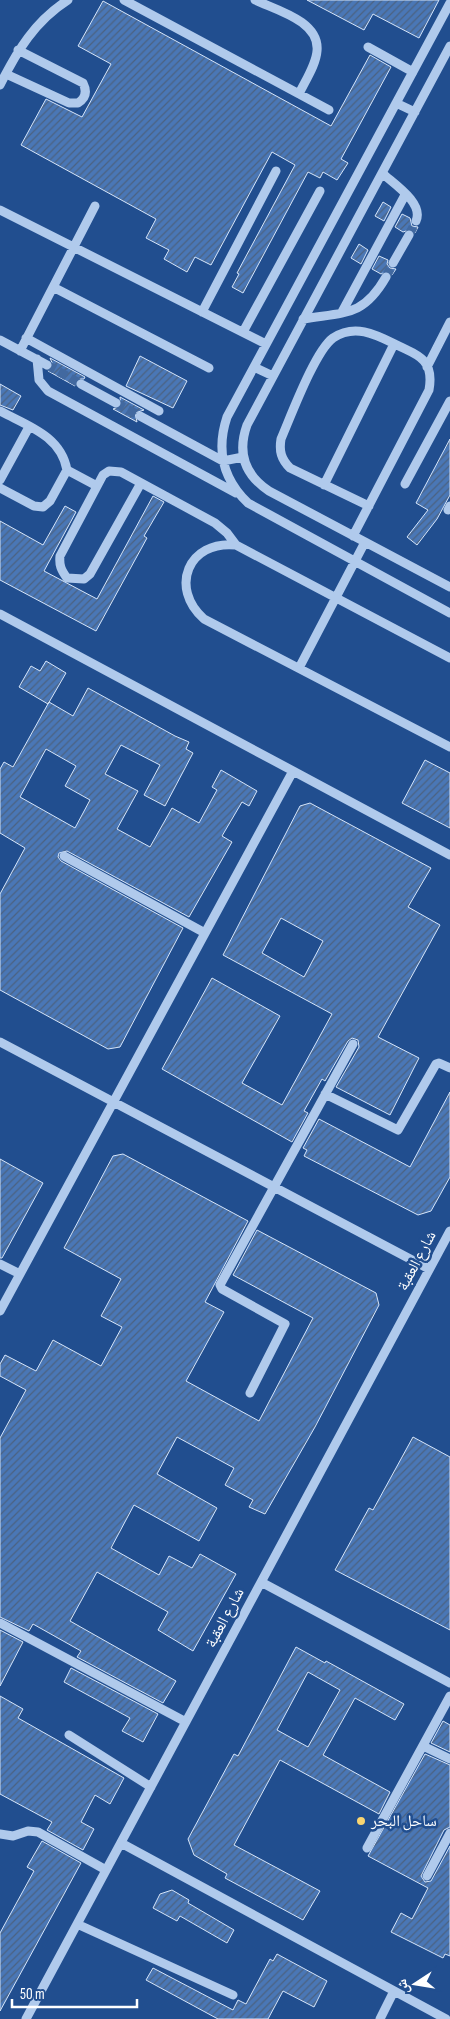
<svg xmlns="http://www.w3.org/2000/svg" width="450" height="2019" font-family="'Sofia Sans Condensed','Noto Naskh Arabic',sans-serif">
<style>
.building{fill:url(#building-hatch);stroke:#d6e5f9;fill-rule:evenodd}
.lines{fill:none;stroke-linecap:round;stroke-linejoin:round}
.minor-tunnel{stroke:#4269a0;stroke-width:9;stroke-dasharray:9 4.5;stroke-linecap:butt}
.minor{stroke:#b0caec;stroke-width:9}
.poi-dot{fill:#f9d571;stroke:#214e8f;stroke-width:2}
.labels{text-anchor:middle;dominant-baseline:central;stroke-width:5;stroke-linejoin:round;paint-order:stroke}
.street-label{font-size:16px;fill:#fff;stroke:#214e8f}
.poi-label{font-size:16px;fill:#fff;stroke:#214e8f;text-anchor:start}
</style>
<defs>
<pattern id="building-hatch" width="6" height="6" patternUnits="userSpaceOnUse" patternTransform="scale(1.25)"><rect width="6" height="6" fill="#4a77b6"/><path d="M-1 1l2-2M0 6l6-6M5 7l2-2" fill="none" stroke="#4b6281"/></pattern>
</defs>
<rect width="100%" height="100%" fill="#214e8f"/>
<path class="building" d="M307,0H439L419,38L373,14L364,30Z
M103,1L331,126L370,55L391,67L341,159L348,163L337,180L323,172L320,178L308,172L243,293L232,287L239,274L237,273L295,165L272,152L211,265L195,257L187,272L164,259L169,250L146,238L156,219L21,145L46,99L82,117L111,64L78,46Z
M383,202L391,207L384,221L375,216Z
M402,214L410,218L412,226L418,227L415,233L412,229L403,232L395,227Z
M359,244L368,250L361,264L351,258Z
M379,256L388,260L387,264L390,268L396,269L392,275L387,271L381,274L372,269Z
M140,356L187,381L173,408L126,386Z
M50,358L85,377L84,379H77L75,386L48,371L53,365Z
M0,384L21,396L13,410L0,405Z
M120,397L144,410L135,413L137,422L113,409L121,406Z
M450,439V495L437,519L417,545L407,537L428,510L416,503Z
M153,496L164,502L144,536L147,538L96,631L0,580V521L43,545L65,506L76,512L44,571L97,599Z
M46,661L66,673L48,704L19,687L31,666L40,671Z
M88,688L175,736L189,742L186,749L193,753L165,806L144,795L160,765L121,745L105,774L138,791L117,829L150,847L172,808L199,823L217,790L212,787L221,770L257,791L249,806L242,802L222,836L232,842L189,917L67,851L59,853L58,857L61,861L183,928L120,1047L108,1049L0,990V894L25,848L0,833V769L4,762L13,767L49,702L73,716ZM46,749L76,766L65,786L90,800L75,828L20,797Z
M425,760L450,773V828L402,803Z
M310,803L431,868L408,907L440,925L378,1037L419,1058L390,1115L336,1087L359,1047L358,1040L352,1038L348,1041L325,1081L322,1079L304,1111L308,1113L292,1142L162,1069L212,978L280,1016L242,1083L282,1105L332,1014L223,955L300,806ZM281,918L323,941L304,977L262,953Z
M450,1092V1177L431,1211L418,1215L304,1156L307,1150L303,1148L319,1119L410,1167Z
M123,1154L248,1221L205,1302L224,1312L186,1381L259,1421L313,1318L233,1275L257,1230L376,1293L379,1305L315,1427L265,1514L249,1507L253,1500L225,1485L234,1468L177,1437L157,1474L217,1508L199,1541L134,1505L111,1548L159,1575L169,1556L192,1568L200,1554L236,1574L193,1651L158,1630L168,1612L97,1572L70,1621L176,1681L163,1703L77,1657L81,1651L33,1624L29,1631L0,1617V1438L26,1390L0,1376V1364L5,1355L36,1371L53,1340L101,1366L122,1327L101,1316L121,1279L64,1248L113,1156Z
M0,1159L43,1183L2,1258H0Z
M413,1437L450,1457V1630L335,1570L369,1508L373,1510Z
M0,1630L23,1642L0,1686Z
M296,1647L325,1663L326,1661L404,1704L395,1720L355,1698L323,1755L390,1792L379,1814L280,1760L234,1845L320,1891L303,1920L225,1878L227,1874L194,1855L188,1839L234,1754L238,1756ZM308,1672L340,1690L308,1747L277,1730Z
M71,1668L158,1714L143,1742L122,1731L130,1718L64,1682Z
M0,1696L23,1709L18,1718L124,1778L110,1804L95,1795L81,1822L94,1829L83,1850L47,1830L52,1822L0,1794Z
M443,1721L450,1725V1752L431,1743Z
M425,1754L450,1765V1827L444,1830L421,1876L425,1882L431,1881L450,1846V1956L445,1954L443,1958L391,1932L401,1913L412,1919L428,1888L368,1856Z
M42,1841L81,1863L0,2011V1933L34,1871L27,1867Z
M172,1890L189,1900L188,1903L234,1930L227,1943L180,1916L177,1921L153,1908L160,1894Z
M277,1954L327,1981L314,2007L283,1991L268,2019H218L146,1980L153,1968L233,2010L238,2000L246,2004L270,1959L273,1961Z"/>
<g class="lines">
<path class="minor-tunnel" d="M409,235L416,221
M386,277L393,263
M47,365L81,384
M116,403L140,416"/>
<path class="minor" d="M124,0L329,110
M255,0C276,10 320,21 317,51C316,65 305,81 299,94
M450,3L227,417C216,450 223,479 248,503L450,613
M450,46L247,425C237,453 245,475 269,491L450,587
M368,47L413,72
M6,74L69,103H78C86,98 87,91 83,83L18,50
M0,85C17,51 35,21 68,0
M396,103L415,112
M382,173C394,184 424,203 416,221
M0,210L266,344
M393,263L409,235
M53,287L209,368
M202,312L276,171
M342,312L405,195
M303,319C345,312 363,317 386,277
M243,332L320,191
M26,338L159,411
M0,340L47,365
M20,351L95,206
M37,359L39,380L48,391L236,493
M254,367L273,376
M427,367L450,322
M81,384L116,403
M0,411C28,426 61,436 67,470L50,501L43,507L34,506L0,488
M140,416L223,461L243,457
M67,470L97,486
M0,480L29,427
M141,483L90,574L84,579L67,578C61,570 59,565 60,556L103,475L109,471L121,472L215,523L227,533L236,545
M405,484L450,401
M324,485L394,344
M448,510L450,506
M353,536L429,390C431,379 431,369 424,361C418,354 409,351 401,347C380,337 357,322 333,338C315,351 291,416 281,439C279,451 281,459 290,468L369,506
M0,614L450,855
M450,658L236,545C188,540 169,588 204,619L450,747
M299,668L365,542
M64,856L205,933
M0,1042L429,1269
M325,1094L398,1130L436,1064L439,1063L450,1068
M0,1264L20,1274
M0,1311L293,771
M250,1393L285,1324L222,1289L220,1285L353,1044
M261,1582L450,1683
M0,1623L186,1722
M69,1735L151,1787
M423,1746L450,1759
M0,1834L13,1836L28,1831L38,1832L106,1870
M121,1843L446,2019
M367,1848L450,1696
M427,1876L450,1833
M77,1924L233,1995
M26,2019L450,1231
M380,2019L394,1991"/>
</g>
<circle class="poi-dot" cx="361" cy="1821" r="5"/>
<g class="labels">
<g class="street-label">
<text transform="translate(417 1261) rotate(-62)">شارع العقبة</text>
<text transform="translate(225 1618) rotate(-62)">شارع العقبة</text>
</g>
<g class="poi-label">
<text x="371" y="1821">ساحل البحر</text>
</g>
</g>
<g transform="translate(415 1984) rotate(258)" stroke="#214e8f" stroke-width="4" paint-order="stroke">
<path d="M0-4L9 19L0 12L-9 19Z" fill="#ffffff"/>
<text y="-8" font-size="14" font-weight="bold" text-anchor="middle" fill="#ffffff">ش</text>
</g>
<path d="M12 1999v8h125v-8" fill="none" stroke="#ffffff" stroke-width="2.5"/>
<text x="20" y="1999" font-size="15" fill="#ffffff" stroke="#214e8f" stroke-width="4" paint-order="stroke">50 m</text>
</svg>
